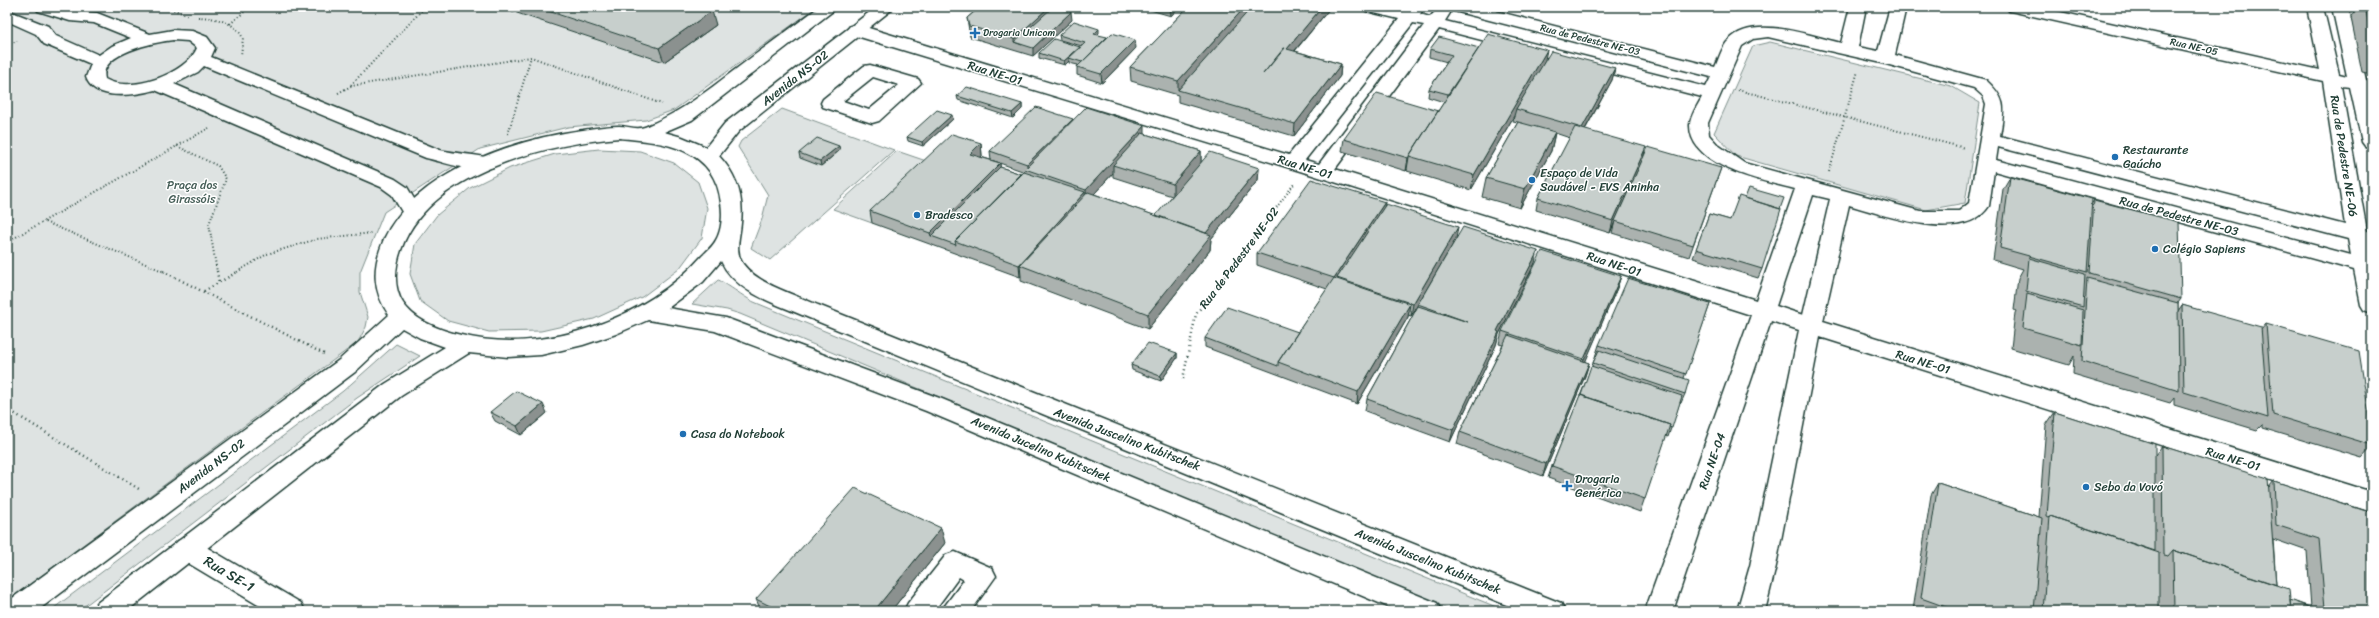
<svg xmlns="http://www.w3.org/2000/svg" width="2379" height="618" font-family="Sriracha,sans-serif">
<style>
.green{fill:#dee3e2;stroke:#7e908b}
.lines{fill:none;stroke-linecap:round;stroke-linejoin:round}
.minor-casing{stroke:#1f3d34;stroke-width:3}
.major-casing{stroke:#1f3d34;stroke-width:3}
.path-far1{stroke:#1f3d34;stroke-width:2;stroke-dasharray:1 2.5;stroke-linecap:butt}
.path{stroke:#1f3d34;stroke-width:2.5;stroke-dasharray:1 3.5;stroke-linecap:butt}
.minor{fill:#fff;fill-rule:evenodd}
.major{fill:#fff;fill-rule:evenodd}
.wall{fill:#abb2af;stroke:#1f3d34;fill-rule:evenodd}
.shaded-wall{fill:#8b918f;stroke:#1f3d34}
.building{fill:#c7cfcc;stroke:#1f3d34;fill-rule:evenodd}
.poi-dot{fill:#1f6fb2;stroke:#fff;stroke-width:1.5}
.labels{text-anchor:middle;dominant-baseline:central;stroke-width:3;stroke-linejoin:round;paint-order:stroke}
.far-poi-label{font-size:10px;fill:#1f3d34;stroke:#fff;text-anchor:start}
.far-street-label{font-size:10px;fill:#1f3d34;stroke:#fff}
.street-label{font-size:12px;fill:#1f3d34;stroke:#fff}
.poi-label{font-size:12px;fill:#1f3d34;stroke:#fff;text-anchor:start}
.park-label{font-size:12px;fill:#455e57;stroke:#fff}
.near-street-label{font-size:14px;fill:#1f3d34;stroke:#fff}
</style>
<rect width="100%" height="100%" fill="#fff"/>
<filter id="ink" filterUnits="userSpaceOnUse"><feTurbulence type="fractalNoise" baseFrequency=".025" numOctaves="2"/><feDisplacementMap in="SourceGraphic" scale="8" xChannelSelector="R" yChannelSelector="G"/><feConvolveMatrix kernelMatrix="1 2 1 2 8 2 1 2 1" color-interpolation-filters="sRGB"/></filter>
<g filter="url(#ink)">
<path class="green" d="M7,7H817L674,110L646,120L568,127L480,149L384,212L360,272V292L368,317L366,327L358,342L7,601Z
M1770,42L1951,86L1980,103L1965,203L1926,210L1736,156L1714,133L1753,46Z
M782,109L894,150L770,260L751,248L762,219L768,195L738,147L741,141Z
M599,149L640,151L674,163L698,182L707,208L702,238L679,269L642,297L594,319L541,331L489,332L448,321L420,301L410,274L415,244L437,215L470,188L510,168L555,154Z
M897,151L935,164L872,223L833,209Z
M718,280C721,280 747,299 754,302L1506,611H1452L740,314L727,310L692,304Z
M396,344L420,356L357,398L78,611H50L343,391Z"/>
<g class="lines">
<g class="minor-casing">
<path id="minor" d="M36,7H60L72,11L97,13L150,34L173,30L192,31L207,37L215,48L211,57L440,150C457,154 475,154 493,159L496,163L493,167C471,173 447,163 426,158L204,66L198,72L174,84L395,179L407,187L422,212L419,217L412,219L405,217L392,195L381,187L155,90C136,95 94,102 86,77L91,64L44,44L36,34L7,21V10L48,26L56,36L99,55L112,46L131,38L94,23L70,21L38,11ZM173,40L188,41L197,48C186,74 130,94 105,79C98,53 156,42 173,40Z
M1364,7H1392L1405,10L1408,7H1425L1420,14L1430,17C1436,10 1439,7 1448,9L1450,13L1445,21L1706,87L1711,77L1454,11L1452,7H1480L1715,67C1719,59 1722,46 1729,40C1753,14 1811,36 1841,43L1850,7H1866L1858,47L1878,51L1890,7H1906L1895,55L1986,80C2008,100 2004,109 2000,136L2345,225L2323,81L2015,12L2009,11L2007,7H2038L2320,70L2307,7H2323L2339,74L2347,76L2332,7H2348L2366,80L2372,82V92H2369L2372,103V148L2365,146L2362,142L2350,87L2341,86L2367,231L2372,232V246L2370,245L2372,256V313L2364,310L2361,305L2354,270L1994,171L1989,206C1964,245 1884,215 1849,205L1823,321L2372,492V512L1820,337L1776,566L1765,611H1737L1750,566L1799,330L1771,321L1673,611H1645L1751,315L1300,171L850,34L847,30L850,26H862L1289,155L1399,19L1366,11ZM1413,23L1424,25L1319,164L1305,160ZM1439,29L1702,97C1698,105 1690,116 1690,125C1689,167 1764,181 1795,189L1756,300L1335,169ZM1768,37L1882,63L1974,88L1983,96L1986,104L1969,203L1959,211H1920L1744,163L1718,145L1709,135L1708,123L1742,46L1753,39ZM1998,147L2348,239L2351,255L1996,160ZM1813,195L1830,199L1803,315L1776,306Z
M870,65L918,79L921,83L879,121L872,123L823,107L821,103L823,99L864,66ZM873,77L899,85L869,110L843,101Z
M187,538L196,541L301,603L305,611H268L178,557L174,549L178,541Z
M955,552L992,568L996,576L971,611H941L964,580L959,577L934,611H904L908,603L946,555Z"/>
</g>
<g class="major-casing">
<path id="major" d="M819,7H838L692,120L664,132L682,137L706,147L725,123L876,7H895L739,131L719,156C737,175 744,197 741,223C740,237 734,251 743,264C759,285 794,294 818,305L1561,603L1565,611H1521L802,315C774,303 735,292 721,261L703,282L668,308L726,318L942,399L1437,603L1441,611H1398L926,411L715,331L648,320L616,334L583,345L541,355L508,357L469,353L401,396L127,611H93L97,603L385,384L445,347L420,338L402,328L355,372L37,611H7V602L339,360L389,315C372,290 372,267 384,239C415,172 515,139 583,130C595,128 607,126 619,126C626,126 634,129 640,128C645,128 650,124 654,123C683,110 707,91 732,72C761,50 790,29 819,7ZM619,138C665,142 715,148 721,203C723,214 722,230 716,240C713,246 707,251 702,256C647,319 544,356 461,335C440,330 415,321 403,303C393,287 395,267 401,250C428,172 546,144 619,138Z"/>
</g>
<path class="path-far1" d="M167,7L189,16
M198,17C216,18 234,21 243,38L241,55
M230,24L250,7
M7,45L17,41
M351,85L425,7
M1738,90L1965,148
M338,93L351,86L531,57L662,104
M508,134L531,57
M177,146L218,166L226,179L209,224L217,272
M1829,172L1858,71
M45,222L165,272
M7,242L209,128
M237,272L267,254L317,239L372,233
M1228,272L1294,184"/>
<path class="path" d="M163,271L324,354
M217,271L219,283
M204,291L239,271
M1183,379L1196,314L1229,271
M7,409L139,489"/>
<use href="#minor" class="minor"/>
<use href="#major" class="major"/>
</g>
<path class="wall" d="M499,7H699L716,25L664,62Z
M980,7H1062L1060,9L1072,20L1033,56L970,37L967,18Z
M1140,7H1179L1171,16Z
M1188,7H1331L1295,51L1341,64L1340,76L1294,136L1178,102V95L1131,81L1130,67Z
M2358,7H2372V74L2362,72L2351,18Z
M1099,33L1097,35L1136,48L1102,83L1077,75V67L1078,65L1069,63V61L1065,65L1039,58V53L1080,47V48L1082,46L1060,40L1059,35Z
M1479,48L1545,61L1615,68L1612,80L1585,130L1643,159L1721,168L1689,257L1612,233L1615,221L1610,233L1536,210L1538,198L1570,138L1555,133L1551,151L1520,208L1482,197L1486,178L1518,122L1513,121L1514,116L1471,190L1407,171V169L1406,171L1342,151L1344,139L1438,111L1444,102L1428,97L1429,89L1447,62L1429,57L1430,49Z
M957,96L1022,104V109L1013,118L958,100Z
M953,119L923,146L908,141L907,137Z
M1073,121L1145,134L1201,151V162L1259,168L1258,180L1211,239L1210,250L1148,329L1021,281V276L1020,277L872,223L870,211L981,143L982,156L981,157L1000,163V167L1021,174L1025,172L991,160L990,151ZM1113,173V177L1172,196L1156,216L1094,194Z
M840,150L821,166L800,158L799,153Z
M2010,177L2092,203L2094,200L2181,299L2178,303V311L2182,305L2261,330L2266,324L2372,434V447L2362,458L2262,428V425L2257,430L2174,405V398L2170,403L2073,374L2074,356L2069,365L2011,348L2015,313L2016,311L2014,310L2018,278L2023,269L1993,260L2003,189Z
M1385,205L1456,238L1535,263L1499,334L1496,345L1450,442L1365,411L1367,399L1418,306V305L1411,316L1408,315V317L1357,404L1205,347V338L1298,332L1327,289L1257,265V253Z
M1709,214L1730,220L1762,269L1758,278L1693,258Z
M1621,276L1617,288L1585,362L1589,363L1585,376L1543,476L1457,444L1460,432L1503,345L1499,344L1502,331Z
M1710,304L1684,378L1685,394L1681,403L1680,402L1668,437L1666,436L1640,512L1548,478L1552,466L1592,366L1599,345Z
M1177,353V358L1161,381L1132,370L1131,365Z
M490,412L547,413L521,435L495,421Z
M2055,412L2155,455L2162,446L2269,487L2274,481L2372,513V611H1916L1913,610L1931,495L1938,483L2039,517L2046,425ZM2273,539L2307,551L2311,608L2290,600L2276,585Z
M945,543L891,611H761L756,599Z"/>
<path class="shaded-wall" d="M1049,7H1062L1022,45L1014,42V39Z
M1170,7H1179L1171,16Z
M1245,7H1258L1178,90V81Z
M1322,7H1331L1286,61L1287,49Z
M712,11L716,25L664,62L659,48Z
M1071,12L1072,20L1033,56V48Z
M1099,29V33L1094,38V34Z
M1135,40L1136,48L1102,83L1101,74Z
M1080,47V51L1069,58V61L1065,65L1064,61Z
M1479,48L1447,103L1448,94Z
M1547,50L1544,64L1516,109L1514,116L1471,190L1474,175Z
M1341,64L1340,76L1294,136L1295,124Z
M1615,68L1612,80L1579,140L1582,128Z
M1022,104V109L1013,118L1012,113Z
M952,115L953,119L923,146L922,142Z
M1073,119V128L1027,170V164Z
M1145,126V138L1113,165V173L1087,202L1086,190Z
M1555,132L1551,151L1520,208L1525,189Z
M981,143L982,156L972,166L970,154Z
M839,146L840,150L821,166L820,161Z
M1646,147L1643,159L1610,233L1613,221Z
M1201,151V164L1173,197V184Z
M1409,157L1407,169L1406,171L1408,158Z
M1000,163L1001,176L931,236L930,233Z
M1259,168L1258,180L1211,239L1210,250L1148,329V314L1206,233Z
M1085,192L1086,204L1020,265L1021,276L1020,277L1019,265Z
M1385,202L1384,214L1337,278L1336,285L1334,278Z
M1458,227L1456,239L1411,316L1413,304Z
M1538,251L1535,263L1499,334L1496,345L1450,442L1453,430L1497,331Z
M1621,276L1617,288L1581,372L1584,359Z
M1410,304L1408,317L1357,404L1358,392Z
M1177,353V358L1161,381L1160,376Z
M1589,363L1585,376L1543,476L1546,464Z
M543,404L547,413L521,435L517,426Z
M941,528L945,543L891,611H874Z"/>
<path class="building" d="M536,7H699L712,11L659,48Z
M980,7H1049L1014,39L969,26L967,18Z
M1053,7L1071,12L1033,48L1014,42Z
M1188,7H1245L1178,81L1130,67Z
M1252,7H1322L1287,49L1341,64L1295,124L1178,90ZM1284,48H1285L1263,74Z
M2365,7H2372V39Z
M1074,21L1099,29L1094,34L1107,37L1082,62L1069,58L1085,43L1059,35Z
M1112,33L1135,40L1101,74L1077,67Z
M1488,34L1547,50L1474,175L1409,156Z
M1439,37L1479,48L1448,94L1429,89L1452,55L1430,49Z
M1054,39L1080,47L1064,61L1039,53Z
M1551,51L1615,68L1582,128L1516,109Z
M967,87L1022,104L1012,113L957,96Z
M1377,93L1438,111L1408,158L1344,139Z
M1036,107L1073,119L1027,164L990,151Z
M1086,107L1145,126L1086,190L1025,169Z
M937,110L952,115L922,142L907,137Z
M1518,122L1555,132L1525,189L1486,178Z
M1575,127L1646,147L1613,221L1538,198Z
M1142,133L1201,151L1173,184L1113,165Z
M952,134L981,143L970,154L1000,163L930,233L870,211Z
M817,138L839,146L820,161L799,153Z
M1648,147L1721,168L1693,245L1615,221Z
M1210,152L1259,168L1206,233L1156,215Z
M1000,167L1021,174L955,241L956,245L931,236Z
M1024,172L1085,192L1019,265L955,241Z
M2010,177L2092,199L2087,272L2000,248Z
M1311,179L1385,202L1334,278L1410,304L1358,392L1278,362L1334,278L1257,253Z
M1749,188L1784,198L1780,209L1745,198Z
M1088,192L1211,235L1148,314L1020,265Z
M1739,196L1781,209L1762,269L1696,249L1709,214L1730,220Z
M2094,200L2179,222L2181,299L2089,273Z
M1386,204L1458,227L1413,304L1337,278Z
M1463,227L1538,251L1497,331L1499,332L1453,430L1367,399L1418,306L1468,322L1418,304Z
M1542,251L1621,276L1584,359L1502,331Z
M2029,258L2085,274L2083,307L2026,291Z
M1628,278L1710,304L1686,374L1599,345Z
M2087,278L2178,303L2179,391L2082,361Z
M2027,294L2083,310L2082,345L2023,328Z
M2182,305L2261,327L2268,418L2184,392Z
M1227,307L1298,332L1278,362V366L1205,338Z
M2266,324L2359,351L2372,434V445L2273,415Z
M1508,335L1589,363L1546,464L1460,432Z
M1148,343L1177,353L1160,376L1131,365Z
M1599,350L1689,380L1685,394L1593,363Z
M1591,366L1682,396L1672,428L1669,427L1670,425L1581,395Z
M516,391L543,404L517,426L490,412Z
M1580,395L1670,425L1645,499L1552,466Z
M2055,412L2155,444V551L2050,516L2049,517L2047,516Z
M2162,446L2268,479L2276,585L2173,550L2168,556L2163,555Z
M2274,481L2372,513V611H2332L2325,608L2319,539L2276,525Z
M1938,483L2042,518L2034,611H1957L1921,598Z
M855,488L941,528L874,611H780L756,599Z
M2050,516L2159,553V611H2043Z
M2173,550L2289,589L2291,611H2174Z
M2290,600L2321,611H2291Z"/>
</g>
<g class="poi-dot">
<path d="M973 27h4v4h4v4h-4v4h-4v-4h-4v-4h4z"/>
<circle cx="2115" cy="157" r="4"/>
<circle cx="1532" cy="180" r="4"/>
<circle cx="917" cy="215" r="4"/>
<circle cx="2155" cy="249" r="4"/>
<circle cx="683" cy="434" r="4"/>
<path d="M1565 480h4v4h4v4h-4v4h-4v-4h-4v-4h4z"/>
<circle cx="2086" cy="487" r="4"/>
</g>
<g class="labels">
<g class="far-poi-label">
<text x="983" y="33">Drogaria Unicom</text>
</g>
<g class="far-street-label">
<text transform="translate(1590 40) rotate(14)">Rua de Pedestre NE-03</text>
<text transform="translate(2194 47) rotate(13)">Rua NE-05</text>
</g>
<g class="street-label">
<text transform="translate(995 73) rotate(17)">Rua NE-01</text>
<text transform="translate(795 78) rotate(-38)">Avenida NS-02</text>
<text transform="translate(2344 156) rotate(81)">Rua de Pedestre NE-06</text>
<text transform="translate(1305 167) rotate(17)">Rua NE-01</text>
<text transform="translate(2179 216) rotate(15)">Rua de Pedestre NE-03</text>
<text transform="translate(1239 258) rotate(-53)">Rua de Pedestre NE-02</text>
<text transform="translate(1614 264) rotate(18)">Rua NE-01</text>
<text transform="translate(1923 362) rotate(17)">Rua NE-01</text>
<text transform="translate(1127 439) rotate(21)">Avenida Juscelino Kubitschek</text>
<text transform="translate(1041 449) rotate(23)">Avenida Jucelino Kubitschek</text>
<text transform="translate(2233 459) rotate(17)">Rua NE-01</text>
<text transform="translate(1712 461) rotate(-71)">Rua NE-04</text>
<text transform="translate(211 466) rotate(-37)">Avenida NS-02</text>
<text transform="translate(1428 561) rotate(22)">Avenida Juscelino Kubitschek</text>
</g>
<g class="poi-label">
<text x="2123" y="150">Restaurante<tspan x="2123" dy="14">Gaúcho</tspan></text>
<text x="1540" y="173">Espaço de Vida<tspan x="1540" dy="14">Saudável - EVS Aninha</tspan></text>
<text x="925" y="215">Bradesco</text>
<text x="2163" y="249">Colégio Sapiens</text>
<text x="691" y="434">Casa do Notebook</text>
<text x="1575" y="479">Drogaria<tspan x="1575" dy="14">Genérica</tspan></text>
<text x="2094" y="487">Sebo da Vovó</text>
</g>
<g class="park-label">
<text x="192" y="185">Praça dos<tspan x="192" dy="14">Girassóis</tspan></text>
</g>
<g class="near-street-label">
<text transform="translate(229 574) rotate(31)">Rua SE-1</text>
</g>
</g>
<rect width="2379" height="618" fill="none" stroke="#fff" stroke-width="24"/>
<rect x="12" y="12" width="2355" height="594" fill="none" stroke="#1f3d34" stroke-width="1.5" filter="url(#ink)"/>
</svg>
